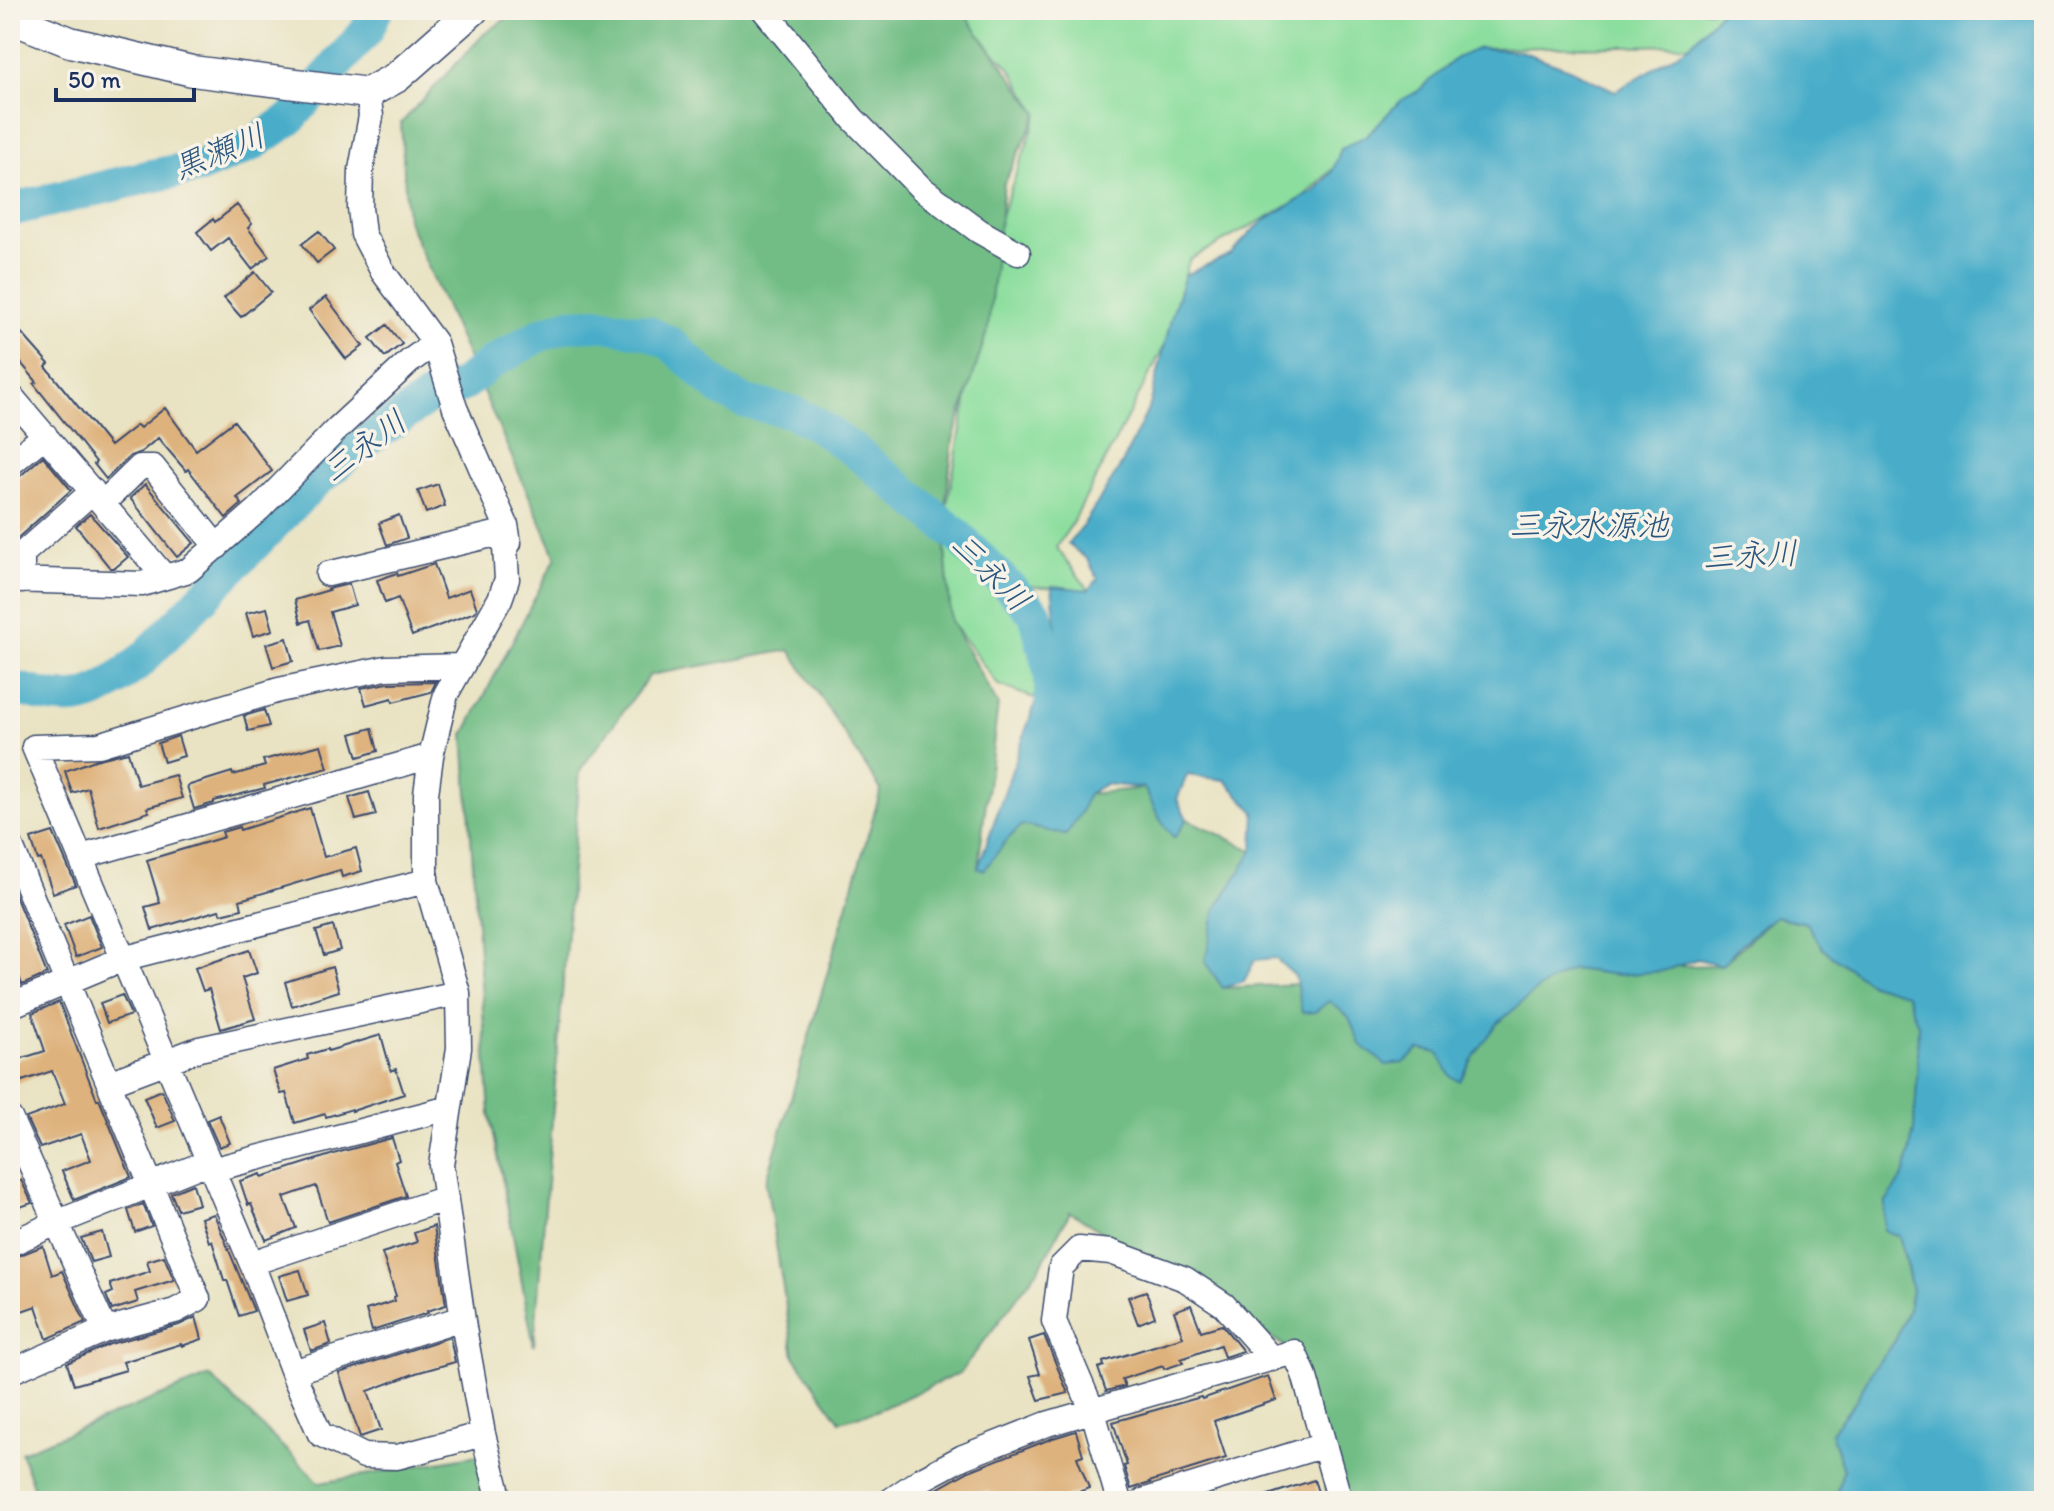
<svg xmlns="http://www.w3.org/2000/svg" width="2054" height="1511" font-family="Itim,'Klee One',sans-serif">
<style>
.green{fill:#8cde9e;stroke:#54867e;stroke-width:2}
.forest{fill:#71bd85;stroke:#467672;stroke-width:2}
.water{fill:#4aadc9;stroke:#326e94;stroke-width:2}
.lines{fill:none;stroke-linecap:round;stroke-linejoin:round}
.river{stroke:#4aadc9;stroke-width:34}
.building{fill:#deb27d}
.minor-casing{stroke:#3a4a6d;stroke-width:27}
.major-casing{stroke:#3a4a6d;stroke-width:33}
.minor{stroke:#fff;stroke-width:24}
.major{stroke:#fff;stroke-width:30}
.labels{text-anchor:middle;dominant-baseline:central;stroke-width:7;stroke-linejoin:round;paint-order:stroke}
.water-label{font-size:32px;font-style:italic;fill:#29557e;stroke:#f7f3e8}
</style>
<rect width="100%" height="100%" fill="#f7f3e8"/>
<filter id="ink" filterUnits="userSpaceOnUse"><feTurbulence type="fractalNoise" baseFrequency=".0125" numOctaves="2"/><feDisplacementMap in="SourceGraphic" scale="16" xChannelSelector="R" yChannelSelector="G"/><feConvolveMatrix kernelMatrix="1 2 1 2 8 2 1 2 1" color-interpolation-filters="sRGB"/></filter>
<filter id="wash" filterUnits="userSpaceOnUse"><feTurbulence type="fractalNoise" baseFrequency=".006" numOctaves="4" result="noise"/><feDisplacementMap in="SourceGraphic" scale="32" xChannelSelector="R" yChannelSelector="G"/><feGaussianBlur stdDeviation="1.8" result="paint"/><feColorMatrix in="noise" values="0 0 0 0 0 0 0 0 0 0 0 0 0 0 0 0 0 1.4 0 .05"/><feComposite in="paint" operator="in"/></filter>
<g filter="url(#wash)">
<rect width="100%" height="100%" fill="#e9e3c3"/>
<path class="green" d="M951,10H1722L1690,45L1479,48L1381,121L1304,197L1189,260L1171,333L1072,524L1056,547L1089,590L1030,586L1036,699L998,685L951,621L943,527L1000,218L1038,114L1010,68Z"/>
<path class="forest" d="M519,10H961L1038,113L1004,183L988,328L953,440L943,527L951,621L998,705L978,867L1022,825L1088,794L1144,788L1174,837L1187,819L1254,851L1214,921L1205,962L1224,988L1572,969L1722,965L1775,916L1806,923L1871,984L1907,994L1918,1025L1917,1084L1914,1130L1905,1173L1885,1204L1899,1235L1912,1291L1908,1310L1895,1341L1871,1372L1854,1404L1831,1432L1843,1470L1835,1501H1329L1294,1352L1070,1212L1040,1267L960,1373L876,1411L840,1421L794,1356L766,1183L881,790L790,650L650,675L580,770L534,1346L490,1114L464,735L556,557L407,219L401,123L484,34Z
M210,1376L320,1483L478,1455L486,1501H38L21,1452Z"/>
<path class="water" d="M1722,10H2044V1501H1835L1843,1470L1831,1432L1854,1404L1871,1372L1895,1341L1908,1310L1912,1291L1905,1257L1899,1236L1884,1230L1885,1204L1905,1173L1914,1130L1917,1084L1918,1025L1906,994L1871,984L1823,949L1806,923L1775,916L1740,945L1722,965L1697,959L1663,971L1617,975L1572,969L1538,989L1498,1023L1474,1056L1460,1081L1451,1077L1438,1053L1419,1049L1404,1063L1386,1065L1360,1044L1349,1017L1329,1001L1315,1012L1302,1013L1295,976L1275,958L1255,960L1244,981L1223,988L1205,962L1216,909L1253,851L1255,812L1225,780L1187,775L1177,799L1187,819L1174,838L1161,821L1144,788L1105,784L1088,794L1080,814L1066,835L1022,825L1007,840L984,870L978,868L1057,640L1052,586L1088,590L1098,579L1088,560L1068,544L1082,527L1122,464L1150,405L1172,315L1185,275L1231,254L1252,231L1269,217L1315,191L1332,172L1341,149L1367,135L1400,101L1418,91L1456,58L1479,48L1520,51L1570,69L1615,91L1651,70L1690,45Z"/>
<g class="lines">
<path class="river" d="M10,210L151,176L199,167L253,144L290,119L367,30L376,10
M10,686C20,690 31,692 41,695C87,706 105,689 140,662L312,485L357,447L428,398L463,385L489,364L540,335L567,325L599,324L647,332L670,343L721,390L746,402L792,412L816,424L856,452L956,534L1035,613L1051,675L1052,709"/>
</g>
<g id="blocks">
<path class="building" d="M237,205L252,224L248,228L269,256L252,269L228,238L211,251L197,232L213,219L215,222Z
M319,231L334,250L317,263L302,244Z
M255,272L271,292L241,317L224,298Z
M326,297L363,346L346,359L309,310Z
M10,320L49,364L46,367L110,446L137,425L140,428L165,408L196,450L234,421L272,471L237,498L242,504L226,518L188,469L186,471L158,438L141,452L130,456L106,479L94,464L96,462L34,384L37,382L10,350Z
M387,325L402,344L385,357L370,338Z
M43,456L71,490L10,545V479L20,476Z
M145,484L194,543L177,557L130,498Z
M438,484L445,506L426,513L418,491Z
M90,514L128,557L115,568H110L76,526Z
M399,515L407,538L387,545L379,523Z
M434,564L446,598L470,589L477,609L475,612L412,636L398,598L385,603L377,580L397,573L398,576Z
M349,584L355,605L330,612L340,646L319,651L310,620L301,623L295,600L329,590L328,589Z
M267,608L273,630L253,636L246,613Z
M287,638L293,661L273,667L266,644Z
M436,682L431,692L393,702L392,698L366,705L361,688L388,683Z
M264,710L269,726L248,731L244,716Z
M372,728L378,751L358,757L351,734Z
M178,736L184,756L164,762L158,743Z
M321,745L328,768L264,785L265,788L214,801V803L194,809L187,786L232,772L233,775L265,766L263,760Z
M128,752L138,785L175,775L182,798L147,808L149,812L99,828L88,788L72,793L65,771L95,760Z
M369,792L376,815L356,820L349,798Z
M310,808L324,857L356,848L362,871L342,877L340,870L240,900L242,909L221,914L219,910L152,930L145,907L160,903L147,860L224,837L222,832L239,827L240,830Z
M53,832L76,885L53,893L41,859L38,860L31,839Z
M10,883L47,974L22,985L10,949Z
M89,915L102,947L76,957L64,925Z
M333,926L340,950L324,955L316,931Z
M249,950L257,973L242,978L255,1019L221,1029L209,989L203,991L195,968Z
M332,967L339,991L292,1006L285,982Z
M122,995L131,1015L107,1023L100,1003Z
M59,1002L97,1100L99,1099L131,1177L74,1200L62,1171L91,1160L81,1134L40,1148L26,1118L65,1104L52,1071L10,1085V1062L45,1051L32,1013Z
M381,1035L391,1071L396,1069L404,1094L352,1111V1109L326,1117L325,1114L295,1123L286,1093L281,1094L273,1070L308,1059L307,1055L327,1049L328,1051Z
M162,1090L175,1121L157,1128L144,1097Z
M219,1115L230,1143L219,1147L207,1120Z
M392,1138L399,1160L395,1162L406,1196L328,1222L316,1186L284,1197L296,1228L266,1240L251,1204L248,1205L240,1181L261,1174L262,1177L340,1152Z
M21,1180L32,1203L17,1208L10,1183Z
M193,1184L199,1204L178,1210L171,1193Z
M143,1204L152,1226L135,1232L128,1210Z
M214,1214L254,1311L239,1316L227,1280H224L212,1241L209,1242L201,1218Z
M434,1226L446,1305L427,1311L428,1313L372,1331L366,1310L395,1301L394,1297L396,1296L382,1253L417,1242L414,1233Z
M102,1232L109,1257L91,1262L81,1238Z
M43,1246L52,1275L62,1271L85,1322L47,1339L36,1306L10,1315V1259Z
M164,1256L174,1280L135,1292L138,1302L112,1310L106,1295L113,1292L110,1284L150,1271L147,1261Z
M300,1270L308,1295L287,1301L279,1276Z
M1146,1291L1155,1317L1138,1324L1128,1297Z
M1191,1305L1201,1331L1222,1325L1243,1351L1224,1357L1220,1345L1181,1359L1183,1363L1164,1369L1163,1366L1122,1379L1125,1386L1106,1391L1098,1368L1104,1366L1103,1362L1183,1337L1174,1311Z
M196,1317L202,1339L182,1346L181,1344L123,1362L126,1370L74,1385L67,1363L110,1344L179,1325Z
M325,1323L331,1344L311,1351L304,1330Z
M1044,1335L1068,1393L1039,1400L1030,1376L1040,1374L1029,1340Z
M450,1337L455,1362L416,1373L368,1391L381,1430L360,1437L339,1373Z
M1268,1376L1276,1400L1214,1421L1226,1458L1149,1482L1150,1483L1131,1489L1124,1466L1127,1465L1113,1422L1201,1397L1202,1399Z
M1076,1431L1083,1455L1077,1457L1089,1488L1056,1501H992L988,1491L951,1501H916L969,1471L1053,1438Z
M1314,1480L1321,1501H1259V1498Z"/>
</g>
</g>
<g filter="url(#ink)">
<use href="#blocks" fill-opacity="0" stroke="#3a4a6d" stroke-width="2"/>
<g class="lines">
<g class="minor-casing">
<path id="minor" d="M764,10L853,119L921,188L979,231L1018,253
M368,93L371,116L361,170L360,208L363,234L383,272L435,343L455,408L506,525L509,543V542
M10,395L164,576
M10,464L45,435
M103,503L140,467H153L217,547
M328,574L504,532
M10,580L142,584L189,570L259,509L338,428L410,361L435,343
M22,581V554L93,491
M462,666L386,668L279,690L99,745L34,747L254,1269L296,1380L320,1434L364,1456L397,1457L483,1434
M10,844L198,1299L175,1311L105,1330L10,1372
M81,857L431,756
M10,1006L122,959L426,881
M109,1083L199,1049L458,993
M10,1118L105,1330
M211,1170L449,1108
M10,1244L56,1223L208,1162
M252,1263L446,1198
M293,1372L462,1318
M500,1501L483,1434L464,1328L441,1165L459,1048L458,993L426,881V794L431,756L446,694L500,599L507,579L504,532
M890,1501L922,1479L963,1457L1047,1424L1294,1352L1304,1374L1340,1501
M1119,1501L1093,1412L1054,1321L1061,1267L1079,1249L1111,1252L1185,1279L1224,1305L1272,1359
M1143,1501L1324,1445"/>
</g>
<g class="major-casing">
<path id="major" d="M10,18L70,42L192,71L368,93L397,77L473,10"/>
</g>
<use href="#minor" class="minor"/>
<use href="#major" class="major"/>
</g>
</g>
<g class="labels">
<g class="water-label">
<text transform="translate(219 151) rotate(-22)">黒瀬川</text>
<text transform="translate(364 446) rotate(-37)">三永川</text>
<text x="1589" y="525">三永水源池</text>
<text transform="translate(1750 555) rotate(-3)">三永川</text>
<text transform="translate(991 572) rotate(45)">三永川</text>
</g>
</g>
<rect width="2054" height="1511" fill="none" stroke="#f7f3e8" stroke-width="40"/>
<path d="M56 88v12h138v-12" fill="none" stroke="#1b2f5e" stroke-width="4"/>
<text x="68" y="88" font-size="24" fill="#1b2f5e" stroke="#f7f3e8" stroke-width="6" paint-order="stroke">50 m</text>
</svg>
